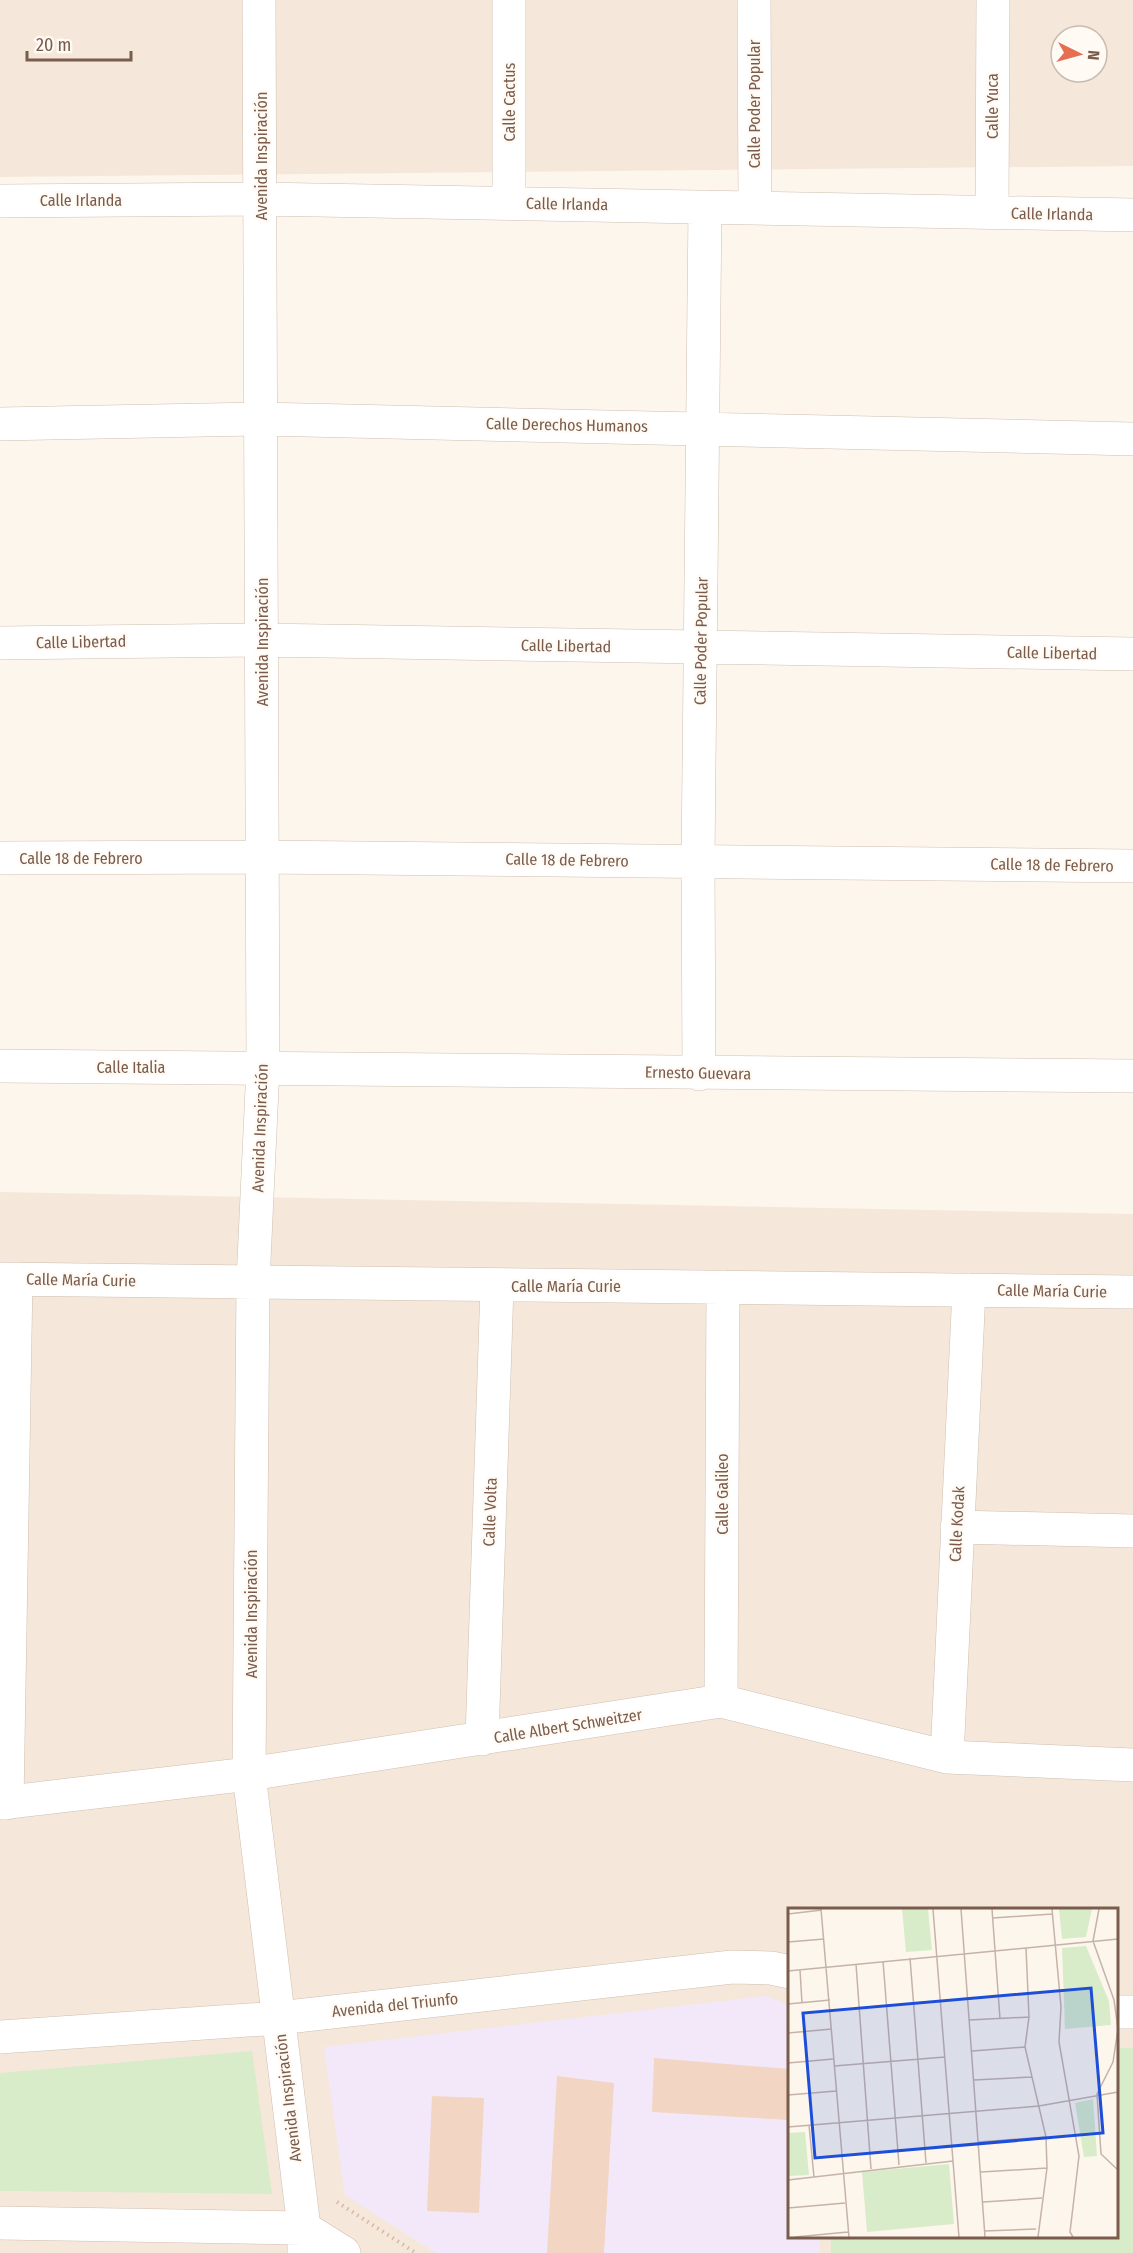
<svg xmlns="http://www.w3.org/2000/svg" width="1133" height="2253" font-family="'Fira Sans Condensed',sans-serif">
<style>
.residential{fill:#f5e8da;fill-rule:evenodd}
.education{fill:#f3e8fa}
.green{fill:#d8ecc9}
.building{fill:#f3d5c3}
.lines{fill:none;stroke-linecap:round;stroke-linejoin:round}
.minor-casing{stroke:#d1beb0;stroke-width:34}
.path{stroke:#d9b8a5;stroke-width:4;stroke-dasharray:1.5 4.5;stroke-linecap:butt}
.minor{stroke:#fff;stroke-width:33}
.labels{text-anchor:middle;dominant-baseline:central;stroke-width:4.5;stroke-linejoin:round;paint-order:stroke}
.street-label{font-size:16px;fill:#7a5c4d;stroke:#fffaf3}
.inset-road{fill:none;stroke:#c5b3a7;stroke-width:1.5}
.view{fill:#1d4ed8;fill-opacity:0.15;stroke:#1d4ed8;stroke-width:3}
.inset-edge{fill:none;stroke:#7a5c4d;stroke-width:3}
</style>
<rect width="100%" height="100%" fill="#fdf6ec"/>
<path class="residential" d="M0,0H1133V166L0,177ZM1061,36H1097V72H1061Z
M0,1192L1133,1214V2253H0ZM790,1910H1116V2236H790Z"/>
<path class="education" d="M767,1996L789,2005L790,2236L820,2237V2253H436L345,2195L324,2047Z"/>
<path class="green" d="M1117,2048H1133V2253H831V2237L1116,2236Z
M252,2051L272,2194L0,2191V2073Z"/>
<path class="building" d="M654,2058L790,2069V2120L652,2112Z
M557,2076L614,2083L604,2253H547Z
M432,2096L484,2098L479,2213L427,2211Z"/>
<g class="lines">
<g class="minor-casing">
<path id="minor" d="M259,0L263,1067L253,1282L249,1774L304,2228V2253
M754,0L755,207
M0,201L261,199L1133,215
M509,203V0
M992,213L993,0
M0,424L261,419L1133,439
M0,643L262,640L1133,654
M0,858L262,857L1133,866
M0,1066L1133,1076
M699,1074L698,861L705,207
M0,1279L1133,1292
M957,1527L1133,1531
M721,1701L723,1287
M482,1739L497,1286
M947,1757L969,1290
M0,1803L249,1774L721,1701L947,1757L1133,1765
M7,1803L16,1279
M1116,2012H1133
M0,2037L279,2018L732,1967L771,1968L790,1972
M0,2223L304,2228L344,2253"/>
</g>
<path class="path" d="M337,2202L416,2253"/>
<use href="#minor" class="minor"/>
</g>
<g class="labels">
<g class="street-label">
<text transform="translate(509 102) rotate(-90)">Calle Cactus</text>
<text transform="translate(754 104) rotate(-90)">Calle Poder Popular</text>
<text transform="translate(992 106) rotate(-90)">Calle Yuca</text>
<text transform="translate(261 156) rotate(-90)">Avenida Inspiración</text>
<text x="81" y="200">Calle Irlanda</text>
<text transform="translate(567 204) rotate(1)">Calle Irlanda</text>
<text transform="translate(1052 214) rotate(1)">Calle Irlanda</text>
<text transform="translate(567 425) rotate(1)">Calle Derechos Humanos</text>
<text transform="translate(701 641) rotate(-89)">Calle Poder Popular</text>
<text transform="translate(81 642) rotate(-1)">Calle Libertad</text>
<text transform="translate(262 642) rotate(-90)">Avenida Inspiración</text>
<text transform="translate(566 646) rotate(1)">Calle Libertad</text>
<text transform="translate(1052 653) rotate(1)">Calle Libertad</text>
<text x="81" y="858">Calle 18 de Febrero</text>
<text transform="translate(567 860) rotate(1)">Calle 18 de Febrero</text>
<text transform="translate(1052 865) rotate(1)">Calle 18 de Febrero</text>
<text x="131" y="1067">Calle Italia</text>
<text transform="translate(698 1073) rotate(1)">Ernesto Guevara</text>
<text transform="translate(260 1128) rotate(-88)">Avenida Inspiración</text>
<text transform="translate(81 1280) rotate(1)">Calle María Curie</text>
<text x="566" y="1286">Calle María Curie</text>
<text transform="translate(1052 1291) rotate(1)">Calle María Curie</text>
<text transform="translate(722 1494) rotate(-90)">Calle Galileo</text>
<text transform="translate(490 1512) rotate(-88)">Calle Volta</text>
<text transform="translate(957 1524) rotate(-87)">Calle Kodak</text>
<text transform="translate(251 1614) rotate(-90)">Avenida Inspiración</text>
<text transform="translate(568 1726) rotate(-9)">Calle Albert Schweitzer</text>
<text transform="translate(395 2005) rotate(-6)">Avenida del Triunfo</text>
<text transform="translate(288 2098) rotate(-97)">Avenida Inspiración</text>
</g>
</g>
<g transform="translate(788 1908)">
<rect width="330" height="330" fill="#fdf6ec"/>
<path d="M114,1H140L144,42L118,44ZM271,1H304L298,29L274,31ZM298,38L321,93L323,117L277,121L274,40ZM305,191L309,248L296,249L287,195ZM17,224L21,267L0,268V225ZM161,256L166,316L79,324L74,264Z" fill="#d8ecc9"/>
<path class="inset-road" d="M33,1L61,329M145,1L171,329M173,1L197,329M204,1L212,111M264,1L273,99L271,134L291,248L282,324L285,329M311,1L305,33L326,92L330,121L325,154L309,186L313,246L330,262M0,6L34,2M205,10L264,6M0,34L36,31M238,40L241,109L237,139L258,229L259,260L250,329M122,50L138,255M95,53L111,257M68,56L83,261M12,62L14,95M0,63L330,31M0,96L42,92M181,112L241,109M0,125L44,121M184,143L237,139M0,155L45,151M46,158L157,149M186,172L244,169M0,187L48,183M21,217L26,269M0,219L251,198L330,184M191,234L258,229M193,264L259,260M0,272L165,253M195,294L254,290M0,300L57,295M196,323L248,321M7,329L60,324"/>
<path class="view" d="M303,80L315,225L27,250L15,105Z"/>
<rect width="330" height="330" class="inset-edge"/>
</g>
<g transform="translate(1079 54) rotate(95)"><circle r="28" fill="#fffaf3" stroke="#cabbb1" stroke-width="1.5"/>
<path d="M0-4.5L10 22L0 15L-10 22Z" fill="#e76f51"/>
<text y="-9" font-size="16" font-weight="bold" text-anchor="middle" fill="#7a5c4d">N</text>
</g>
<path d="M27 51v9h104v-9" fill="none" stroke="#7a5c4d" stroke-width="3"/>
<text x="36" y="51" font-size="18" fill="#7a5c4d" stroke="#fffaf3" stroke-width="4.5" paint-order="stroke">20 m</text>
</svg>
